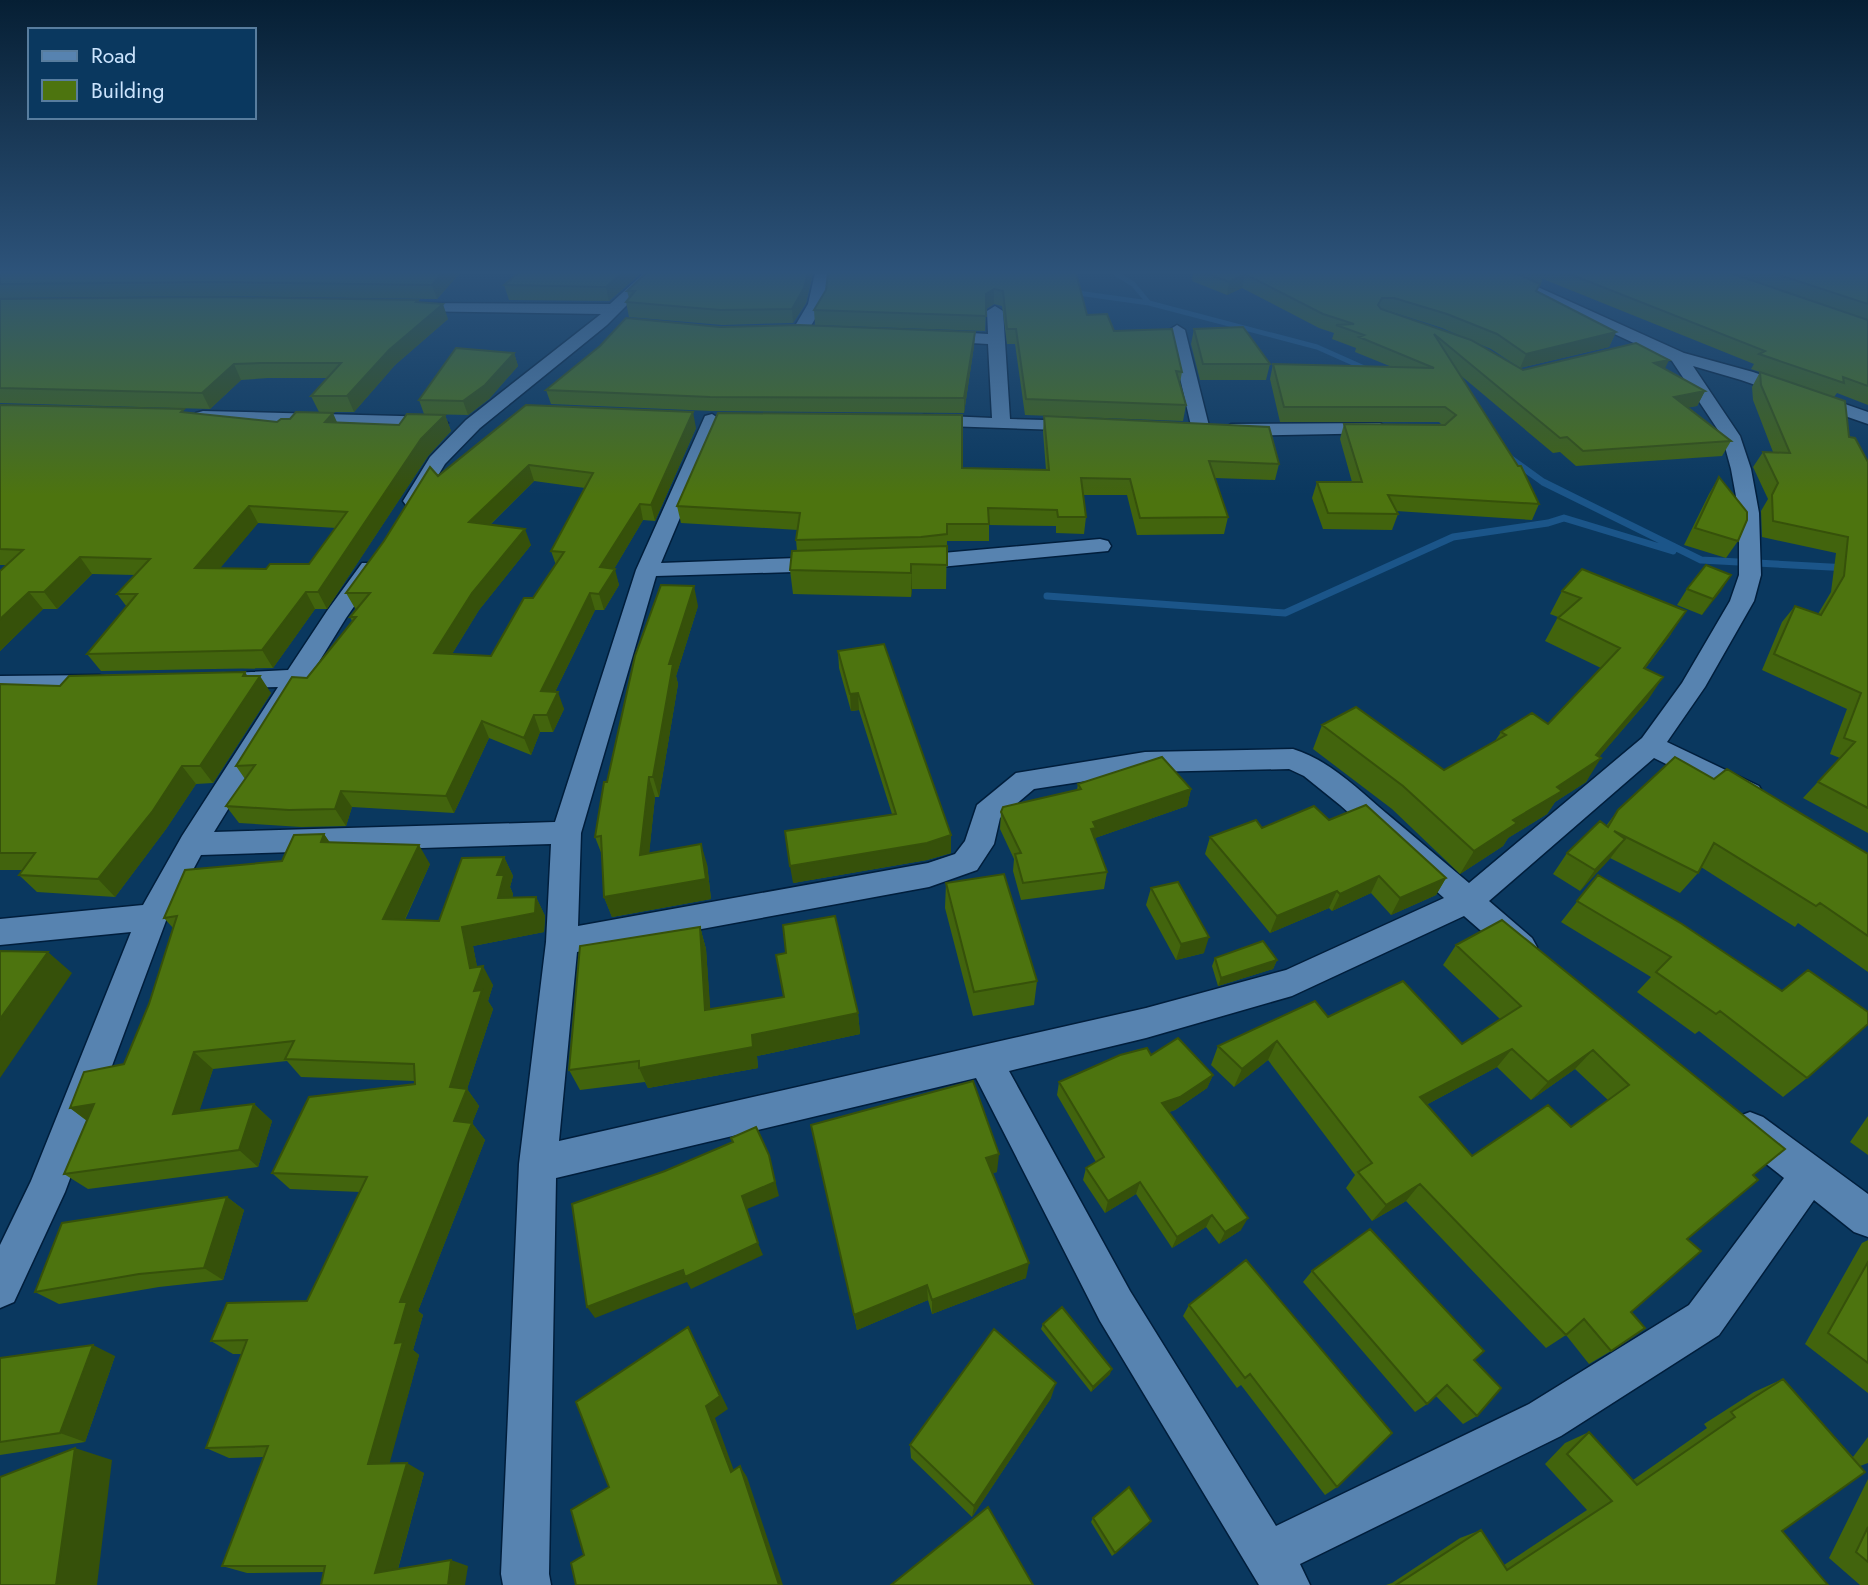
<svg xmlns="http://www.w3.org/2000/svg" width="1868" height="1585" font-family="Jost,sans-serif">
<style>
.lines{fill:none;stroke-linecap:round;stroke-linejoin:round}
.stream-far1{stroke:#1b5589;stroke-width:5}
.stream{stroke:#1b5589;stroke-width:7}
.minor-casing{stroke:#001e3c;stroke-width:3}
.minor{fill:#5783b0;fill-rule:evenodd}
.wall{fill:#42640d;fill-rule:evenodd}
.shaded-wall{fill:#36510a}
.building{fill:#4d740f;stroke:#36510a;stroke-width:2;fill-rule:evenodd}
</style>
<rect width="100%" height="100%" fill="#0a385f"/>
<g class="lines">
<path class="stream-far1" d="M1115,273L1133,284L1149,303
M1071,292L1149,303L1317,347L1371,371"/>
<path class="stream" d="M1507,456L1543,482L1701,560L1868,569
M1047,596L1285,613L1453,537L1548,523L1564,518L1673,551"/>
<g class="minor-casing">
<path id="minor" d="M644,273H659L607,325L480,428L445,464L420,505H406L403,501L430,457L466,420L601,314L404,311L398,309L396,306L398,303L610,304Z
M815,273H829L824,304L806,334H794L792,331L808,304Z
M1489,273H1507L1684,353L1753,372L1868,412V424L1741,380L1693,366L1740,436L1751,469L1759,513L1761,575L1754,601L1705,687L1667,742L1759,786L1763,793L1759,800L1749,803L1739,800L1654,758L1489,901L1532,938L1537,947L1532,956L1521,960L1510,956L1464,916L1292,996L1146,1038L1009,1071L1130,1291L1276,1526L1529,1404L1689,1305L1784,1178L1737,1141L1732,1129L1737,1117L1750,1112L1763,1117L1868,1194V1237L1854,1232L1814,1200L1719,1335L1561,1436L1300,1564L1310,1585H1259L1100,1321L976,1078L556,1178L549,1574L551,1585H503L501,1574L519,1164L546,942L551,844L201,855L167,918L65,1192L14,1302L0,1308V1245L31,1181L131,932L0,945V919L143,905L182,836L278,687L223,688L214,686L210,680L214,674L288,670L327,611L362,563H378L381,568L346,618L214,832L555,822L636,570L705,416L712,414L721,420L661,563L826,557L834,559L837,564L834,569L826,571L656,576L581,833L578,926L928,863L955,854L965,841L977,805L1016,773L1145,752L1293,749C1329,760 1358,789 1386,813C1414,836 1441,860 1469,883L1642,738L1682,683L1730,601L1739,575V513L1731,469L1722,436L1672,361L1491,276ZM1289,769L1304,776L1340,805L1444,898L1286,970L1146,1008L559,1141L577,952L929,887L977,870L994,844L1000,818L1034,789L1145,772Z
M995,306L1003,311L1010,419L1082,421L1091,427L1089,431L917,425L915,421L917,417L924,415L992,418L988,344L936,341L928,336L936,331L988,334L987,311Z
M1177,325L1185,330L1210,430L1208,434L1201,436L1192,430L1169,330Z
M203,411L439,417L448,423L439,429L196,421L194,417L196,413Z
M1380,423L1389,429L1387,433L1231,436L1222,430L1231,424Z
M1100,539L1108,541L1111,546L1108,551L909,570L901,568L898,563L901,558L909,556Z
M99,675L108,677L112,683L108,689L99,691L0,692V676Z"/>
</g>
<use href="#minor" class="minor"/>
</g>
<path class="wall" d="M0,273H460L437,299L220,296L0,298Z
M641,273L609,301L509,300L504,285Z
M646,273H813L806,303L793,323L722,325L629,317L626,302L629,298L627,291Z
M1076,273L1087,315L1182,372L1180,383L1186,405L1183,421L1025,415L1015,344H1007L1002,306L994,304L986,309L985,331L815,325L814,310L826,290Z
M1145,273H1868V405L1837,393L1834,397L1849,437L1868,462V833L1803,798L1840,758L1830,754L1847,709L1762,670L1782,622L1795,606L1818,614L1831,592L1836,553L1762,537L1761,511L1768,499L1753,467L1763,452H1773L1753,400L1752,387L1760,372L1751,369L1754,364L1543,279L1537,291L1616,332L1609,347L1520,368L1523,370L1665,369L1705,391L1697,406L1688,407L1731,441L1722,456L1576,466L1560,452L1553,453L1459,374L1539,504L1532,520L1396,511L1398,514L1392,530L1323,529L1312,498L1317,482H1352L1340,439L1344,424L1442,425L1439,422H1280L1270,379L1273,364L1392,367L1355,352L1356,348L1332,339L1334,333L1319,328L1242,288L1227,295L1192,281L1193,273L1149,274ZM1389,311L1442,328L1491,349L1520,368Z
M0,299L418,300L419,302L448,319L395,365L354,412H319L311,396L327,378H268L241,380L210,409L0,403Z
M720,327L975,332L974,346L964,413L712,411L551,404L546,390Z
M1194,329L1270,364L1266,380H1200L1191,344Z
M514,353L518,366L489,399L468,415L424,414L419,400Z
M0,405L186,413L277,422H338L399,425L445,415L451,431L428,456L327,609H315L273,668L101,671L87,654L127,607L117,594L135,575L92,574L57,609H43L0,651V571L6,565H0ZM258,523L336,528L309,564L266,569L220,568Z
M1044,416L1279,464L1275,480L1215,478L1228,517L1224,534L1137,535L1127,495H1083L1086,517L1084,534L1056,533V526L989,525V541H947L946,589H912L911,597L793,594L790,570L797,551L796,540L798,530L681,523L677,506L962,468L1046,470L1043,432Z
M696,428L655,521L643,520L614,569L619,585L604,610H595L555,692L564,709L553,732H540L531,755L489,738L454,813L352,807L346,826L301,827L239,823L226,806L245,779L236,766L352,621L350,617L356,610L346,593L438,476ZM534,481L585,488L551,551L556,565L533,598L491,656L452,654L479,610L531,545L490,525Z
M1719,477L1738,541L1726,558L1684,545L1709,494Z
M1731,575L1702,615L1677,605L1687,589Z
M1562,591L1671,634L1645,669L1648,700L1599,757L1586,782L1555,802L1547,814L1508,838L1503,846L1460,874L1392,809L1313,749L1322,725L1444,770L1495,741L1501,732L1548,724L1601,668L1545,641L1558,617L1550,614Z
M698,606L676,676L678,684L659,797H655L649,853L707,864L711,899L612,917L604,897L602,855L595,837L607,782Z
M838,651L951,853L927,860L793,883L892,814L859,710L851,711L839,668Z
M247,676L271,693L213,783L196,784L166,829L115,897L37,892L19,875L22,870H0V684L60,686Z
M1714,779L1868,854V972L1798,923L1795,927L1701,867L1698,873L1680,893L1610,858L1580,891L1553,874L1567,853L1606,826L1618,810Z
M1078,784L1191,789L1187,806L1095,838L1107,872L1104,889L1021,900L1013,871L1014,859L1000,829L1001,812L1077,790Z
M1329,820L1446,878L1436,895L1391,915L1371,893L1332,911L1329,908L1270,933L1205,854L1210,837L1262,828Z
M324,834L330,843L430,864L405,920L439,921L504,857L513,876L510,887L513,894L512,898L536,897L545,916L544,932L473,946L477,967L493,985L488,1001L493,1009L467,1089L479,1106L472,1123L485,1140L418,1311L423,1315L413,1350L419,1355L389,1463L424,1473L398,1569L468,1566L324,1572L247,1573L222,1566L264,1457L229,1458L206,1448L242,1354H233L211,1341L307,1301L360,1192L290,1189L272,1173L415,1084V1081L301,1077L287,1061L213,1069L199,1111L254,1104L272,1121L258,1167L88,1189L64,1174L87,1121L70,1108L124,1064L149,1004L173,928L164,918L282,861Z
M1598,875L1807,1078L1783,1097L1699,1031L1695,1034L1637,992L1651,977L1561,922Z
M946,883L1037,981L1034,1005L973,1016L945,908Z
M1151,888L1204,953L1176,960L1146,905Z
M700,927L706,949L710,1010L858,1013L860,1034L757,1056L758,1068L648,1088L645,1082L580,1090L569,1070Z
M1456,945L1753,1175L1687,1239L1631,1312L1611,1351L1589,1364L1566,1335L1546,1348L1406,1201L1372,1221L1346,1188L1355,1175L1268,1060L1234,1087L1211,1065L1218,1046L1328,1017L1462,1044L1500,1019L1443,965ZM1497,1067L1531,1100L1575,1069L1608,1100L1571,1127L1472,1156L1426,1105Z
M1215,958L1277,960L1273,969L1218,986L1212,966Z
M1151,1055L1213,1075L1207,1088L1175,1110L1169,1112L1241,1230L1219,1244L1206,1227L1172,1248L1136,1194L1105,1213L1083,1180L1086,1168L1096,1162L1057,1095L1059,1082Z
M1868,1116V1155L1850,1142Z
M811,1125L997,1172L993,1173L1026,1278L932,1314L928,1300L857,1330Z
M227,1197L244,1210L223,1280L159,1287L59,1304L35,1292Z
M1868,1240V1393L1805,1344L1862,1243Z
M1246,1260L1337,1487L1325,1495L1241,1385L1237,1388L1183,1316L1189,1305Z
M1312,1271L1474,1360L1477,1416L1463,1424L1436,1396L1427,1404L1415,1412L1303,1282Z
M1043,1324L1110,1374L1091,1392L1041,1329Z
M115,1356L85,1442L0,1455V1358Z
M1783,1379L1853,1457L1868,1437V1463L1860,1466L1782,1531L1828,1585H1386L1392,1583L1460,1538L1481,1530L1504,1565L1587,1510L1545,1464L1565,1443L1589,1432L1633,1480L1707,1428L1704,1424L1754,1392Z
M1051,1398L972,1517L911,1458L910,1445Z
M1868,1479V1585H1860L1829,1558Z
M1093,1518L1148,1525L1112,1556L1091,1522Z"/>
<path class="shaded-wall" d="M442,273H460L437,299L432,285Z
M622,273H641L609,301L606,287Z
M808,273H813L806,303L793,323L792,309Z
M1245,274L1242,288L1227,295L1229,282Z
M994,289V304L986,309V294Z
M443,304L448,319L395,365L354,412L347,396L389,350Z
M975,332L974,346L964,413V398Z
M1616,332L1609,347L1520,368L1526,354Z
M514,353L518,366L489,399L468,415L463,401Z
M1669,360L1662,375L1654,363Z
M234,364L241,380L210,409L202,393Z
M1705,391L1697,406L1666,412L1674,397Z
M693,412L696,428L655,521L651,505Z
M333,413L340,429L325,422Z
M445,415L451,431L428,456L327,609L318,592L421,439Z
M529,465L534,481L475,539L469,522Z
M640,504L643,520L605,584L600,567Z
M249,506L258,523L206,585L195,568Z
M525,529L531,545L479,610L442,670L434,653L472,593Z
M80,557L92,574L57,609L44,592Z
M911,564L912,589L911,597Z
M615,569L619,585L604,610L599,594Z
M1731,575L1721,591L1702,615L1713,599Z
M694,586L698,606L676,676L678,684L659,797L653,777L669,664Z
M29,592L43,609L0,651V619Z
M306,592L315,609L273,668L262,650Z
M590,593L595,610L547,708L541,691Z
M1686,611L1671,634L1628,691L1644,668Z
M245,672L253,685L260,676L271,693L213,783L200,766Z
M1663,677L1648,700L1593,764L1601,758L1586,782L1555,802L1547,814L1508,838L1503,846L1460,874L1474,851L1557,787L1596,755Z
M558,692L564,709L553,732L547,715Z
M858,693L859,710L851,711L850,694Z
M534,715L540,732L531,755L524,738Z
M482,721L489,738L454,813L446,796Z
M182,766L196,784L166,829L115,897L98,879Z
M649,777L655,797L647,875L640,855Z
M1191,789L1187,806L1095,838L1089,846L1093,822Z
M341,791L352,807L346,826L335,809Z
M324,834L337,853L321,842Z
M951,835V853L927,860L793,883L790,866Z
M1625,839L1609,860L1580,891L1595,870Z
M701,844L707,864L711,899L612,917L604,897Z
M419,845L430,864L396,938L383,919Z
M504,857L513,876L510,887L513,894L508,917L498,898L497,875Z
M1379,876L1371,893L1332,911L1340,894Z
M1446,878L1436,895L1391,915L1400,898Z
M1337,891L1329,908L1270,933L1277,916Z
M536,897L545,916L544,932L473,946L479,977L483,966L493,985L488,1001L493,1009L467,1089L479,1106L472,1123L485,1140L418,1311L423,1315L413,1350L419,1355L387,1473L368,1464L395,1343L400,1302L454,1121L450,1087L474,991L462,927Z
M700,927L706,949L712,1032L705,1010Z
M1209,937L1204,953L1176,960L1181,944Z
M48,952L72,973L0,1078V1019Z
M1277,960L1273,969L1218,986L1221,978Z
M858,1013L860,1034L757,1056L758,1068L648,1088L639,1068L752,1035Z
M1277,1041L1268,1060L1234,1087L1242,1069Z
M1512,1049L1497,1067L1407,1115L1420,1097Z
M1593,1050L1575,1069L1531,1100L1548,1082Z
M194,1052L213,1069L193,1131L173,1114Z
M1213,1075L1207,1088L1175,1110L1157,1116L1162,1103Z
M94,1104L93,1125L70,1108Z
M254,1104L272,1121L258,1167L239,1150Z
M999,1154L997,1172L985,1175L986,1158Z
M769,1155L779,1196L747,1209L742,1196Z
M1140,1182L1136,1194L1105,1213L1108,1201Z
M1420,1184L1406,1201L1372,1221L1386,1205Z
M227,1197L244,1210L223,1280L204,1268Z
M1212,1215L1206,1227L1172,1248L1177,1237Z
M1248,1218L1241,1230L1219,1244L1225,1232Z
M758,1243L763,1255L691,1289L687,1282L595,1318L587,1307L683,1270Z
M1029,1263L1026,1278L932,1314V1300Z
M927,1285L928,1300L857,1330L854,1315Z
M688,1327L696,1342L728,1409L715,1418L738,1482L731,1472L706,1406Z
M93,1345L115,1356L85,1442L60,1433Z
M1112,1369L1110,1374L1091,1392L1093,1387Z
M1056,1383L1051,1398L972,1517L974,1506Z
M75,1448L112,1460L97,1585H56Z
M407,1463L424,1473L395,1579L375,1573Z
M740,1466L747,1477L783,1585H779Z
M451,1560L468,1566L465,1585H448Z"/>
<path class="building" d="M0,273H442L432,285L213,282L0,284Z
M518,273H622L606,287L504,285Z
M646,273H808L804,288L792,309L720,310L626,302L635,291H627Z
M828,273H1076L1087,315L1107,314L1114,331L1172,329L1182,372L1176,371L1186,405L1026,399L1016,329H1007L1003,291L994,289L986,294V316L814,310L826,290Z
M1206,273H1515L1540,284L1536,291L1616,332L1526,354L1497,334L1447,314L1394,298H1382L1378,305L1381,309L1471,340L1523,370L1636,343L1669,360L1654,363L1705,391L1674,397L1731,441L1583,451L1567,437L1560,438L1434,334L1518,466H1521L1539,504L1388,495L1398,514L1328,513L1317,482H1362L1344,424L1445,425L1456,415L1445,407H1284L1273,364L1434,368L1359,337L1364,335L1336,325L1354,324L1323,314L1245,274L1229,282Z
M1567,273H1730L1868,320V386L1843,377L1844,383L1759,354L1765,351Z
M1773,273H1868V304Z
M213,297L418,300L416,302L443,304L389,350L347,396H311L341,363H261L234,364L202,393L0,388V299Z
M626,318L720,327L799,325L975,332L964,398L710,397L546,390L600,346Z
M1243,327L1270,364H1203L1194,329Z
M456,348L514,353L485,385L463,401L419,400Z
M1760,372L1845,401L1849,437L1855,438L1868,462V808L1818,782L1855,742L1844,738L1861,693L1774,654L1795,606L1821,615L1844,576L1848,537L1773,521L1772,495L1778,483L1763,452L1790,453L1761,385Z
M0,405L184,409L181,412L277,422L281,419H290L296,412L333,413L325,422L399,425L407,414L445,415L421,439L318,592H306L262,650L87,654L137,594H117L150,559L80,557L44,592H29L0,619V571L23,550L0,549ZM249,506L347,512L309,564H270L266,569L195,568Z
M526,405L693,412L651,505L640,504L600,567L615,569L599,594L590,593L541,691L558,692L547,715H534L524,738L482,721L446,796L341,791L335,809L289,810L226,806L255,765L236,766L292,677L307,678L356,617H350L370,593H346L384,541L430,467L438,476ZM529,465L593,473L551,551L564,552L533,598H524L491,656L434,653L472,593L525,529L469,522Z
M718,413L962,415V468L1049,470L1044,416L1269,427L1279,464L1209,461L1228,517L1140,518L1130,479L1081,478L1086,517H1058L1057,510L988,508L989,524H947V534L921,537L796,540L800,513L677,506Z
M1719,477L1747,512V520L1738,541L1695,528Z
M947,546V565L911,564V573L790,570L792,551Z
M1706,565L1731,575L1713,599L1687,589Z
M1582,569L1686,611L1644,668L1663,677L1596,755L1601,758L1557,787L1562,791L1513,820L1517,823L1474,851L1403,786L1322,725L1356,707L1444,770L1506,735L1501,732L1532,713L1548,724L1620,648L1558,618L1581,598L1562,591Z
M661,585L694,586L669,664H673L653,777H649L640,855L701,844L706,879L604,897L601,836L595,837L604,782H607L635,656Z
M884,644L951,835L927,843L790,866L785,831L896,814L858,693L850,694L838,651Z
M245,672L243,676H260L200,766H182L152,812L98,879L19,875L35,853H0V684L60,686L69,676Z
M1162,757L1191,789L1093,822L1096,828L1091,829L1107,872L1023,883L1015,854L1021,853L1001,812L1003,807L1081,789L1078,784Z
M1675,757L1714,779L1727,769L1868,854V936L1820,903L1816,906L1714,843L1698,873L1614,831L1625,839L1595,870L1567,853L1600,821L1608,827L1618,810Z
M1366,805L1446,878L1400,898L1379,876L1340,894L1337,891L1277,916L1210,837L1256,820L1262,828L1314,806L1329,820Z
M324,834L321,842L419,845L383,919L439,921L462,858L504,857L497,875H504L498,898L536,897L535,913L462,927L470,968L483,966L474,991L482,990L450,1087L467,1089L454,1121L472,1123L400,1302H407L395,1343L403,1342L368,1464L407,1463L375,1573L451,1560L448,1585H321L325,1566H222L268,1446L206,1448L247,1340L211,1341L227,1303L307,1301L367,1177L272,1173L309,1097L415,1084L414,1064L285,1059L294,1041L194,1052L173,1114L254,1104L239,1150L64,1174L94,1104L70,1108L84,1072L124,1064L149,1004L177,916L164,918L185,870L282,861L294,835Z
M1004,874L1037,981L974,992L946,883Z
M1598,875L1682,924L1782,991L1808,970L1868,1012V1024L1807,1078L1720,1011L1716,1014L1656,972L1671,957L1577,901Z
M1178,882L1209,937L1181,944L1151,888Z
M835,916L858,1013L752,1035L753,1047L639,1068V1061L569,1070L580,946L700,927L705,1010L784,997L776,955L786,953L783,925Z
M1502,920L1785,1149L1753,1175L1758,1180L1687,1239L1701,1251L1631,1312L1645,1328L1611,1351L1584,1319L1566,1335L1420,1184L1386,1205L1358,1172L1372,1163L1277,1041L1242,1069L1218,1046L1315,1001L1328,1017L1403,981L1462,1044L1521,1006L1456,945ZM1512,1049L1548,1082L1593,1050L1629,1085L1571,1127L1548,1105L1472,1156L1420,1097Z
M1263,941L1277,960L1221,978L1215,958Z
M0,951L48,952L0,1019Z
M1178,1038L1213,1075L1180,1097L1162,1103L1248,1218L1225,1232L1212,1215L1177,1237L1140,1182L1108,1201L1086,1168L1104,1157L1059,1082L1120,1055L1147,1048L1151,1055Z
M973,1081L999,1154L986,1158L1029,1263L932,1300L927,1285L854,1315L811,1125Z
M756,1127L769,1155L775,1182L742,1196L758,1243L685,1277L683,1270L587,1307L572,1204L665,1171L733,1142L731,1138Z
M227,1197L204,1268L139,1274L35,1292L62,1223Z
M1370,1229L1484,1351L1474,1360L1501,1388L1477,1416L1447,1385L1427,1404L1312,1271Z
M1246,1260L1392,1433L1337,1487L1250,1374L1245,1378L1189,1305Z
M1868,1262V1363L1828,1333Z
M1062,1307L1112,1369L1093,1387L1043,1324Z
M688,1327L720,1396L706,1406L731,1472L740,1466L779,1585H576L571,1563L584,1555L571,1510L609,1487L576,1402Z
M994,1329L1056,1383L974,1506L910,1445Z
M93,1345L60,1433L0,1442V1358Z
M1783,1379L1865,1472L1782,1531L1828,1585H1396L1481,1530L1507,1570L1612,1501L1567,1454L1589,1432L1637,1485L1735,1417L1731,1412Z
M75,1448L56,1585H0V1477Z
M1129,1487L1151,1521L1115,1553L1093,1518Z
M988,1507L1033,1585H891Z
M1868,1527V1562L1856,1552Z"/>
<linearGradient id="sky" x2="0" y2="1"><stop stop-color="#061f34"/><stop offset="0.55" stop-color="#2d537a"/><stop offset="1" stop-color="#2d537a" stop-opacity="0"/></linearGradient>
<rect width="1868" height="495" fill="url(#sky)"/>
<rect x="28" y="28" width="228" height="91" fill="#0a385f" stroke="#587d9e" stroke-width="2"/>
<rect x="42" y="51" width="35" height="10" fill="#5783b0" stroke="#587d9e" stroke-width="2"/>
<text x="91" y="63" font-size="21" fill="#cce4fd">Road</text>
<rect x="42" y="80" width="35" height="21" fill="#4d740f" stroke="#587d9e" stroke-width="2"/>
<text x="91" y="98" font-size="21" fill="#cce4fd">Building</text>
</svg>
